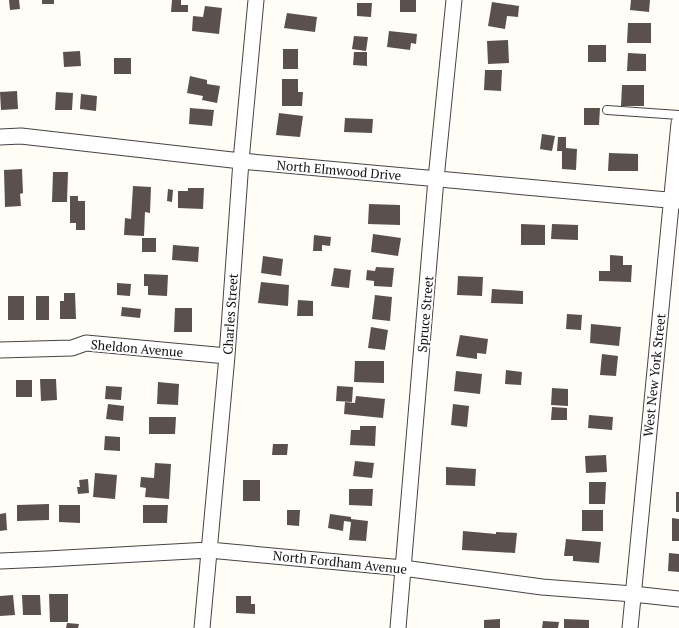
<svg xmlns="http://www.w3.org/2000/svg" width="679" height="628" font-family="'PT Serif',serif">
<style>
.building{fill:#5a514c}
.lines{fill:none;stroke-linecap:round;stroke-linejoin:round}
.lane-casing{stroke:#444;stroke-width:10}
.street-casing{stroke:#444;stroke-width:17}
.lane{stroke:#fff;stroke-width:8}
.street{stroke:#fff;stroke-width:15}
.labels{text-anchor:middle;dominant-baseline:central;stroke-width:4;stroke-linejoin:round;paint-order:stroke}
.street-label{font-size:13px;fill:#111;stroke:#fff}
</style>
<rect width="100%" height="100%" fill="#fffdf5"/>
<path class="building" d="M9,0H19L20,9L10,10Z
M42,0H54V4H42Z
M172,0H181V5H188V12H171Z
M400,0H416V12H400Z
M631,0H650L649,12L630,10Z
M492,2L519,6L518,17L507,16L505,29L488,26Z
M357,3H372L371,17L357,16Z
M205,6L222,8L219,34L192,31L193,16L203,17Z
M287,13L317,17L315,32L284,28Z
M628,23H651V43H627Z
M389,31L417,34L416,44L411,43L410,50L387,47Z
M354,36L368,37L366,51L352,49Z
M508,40L509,63L488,64L487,41Z
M588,45H606V62H588Z
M283,49H298V69H283Z
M80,51L81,66L64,67L63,52Z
M354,52H367V66L353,65Z
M628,53L646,54V71H627Z
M114,58H131V74H114Z
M485,70H502L501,91L484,90Z
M190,76L207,80V84L220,86L217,103L202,100L203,96L187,93Z
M282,79H298V92H303L302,106H282Z
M622,85H644V106H621Z
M17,91L18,109L1,110L0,92Z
M56,92L73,93L72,110H55Z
M81,94L97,96L96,111L80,109Z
M190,108L214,110L212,126L189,124Z
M584,108H600L599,125H584Z
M279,113L303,116L300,137L276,135Z
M345,118L373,119L372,133L344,132Z
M542,134L555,136L552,151L540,149Z
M558,137H566V148L577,149L576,170L562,169V151H557Z
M609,153L638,154V171H608Z
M22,169L23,193L20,194L21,206L5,207L4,170Z
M53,172H68L67,202H52Z
M133,186L151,187L150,213L145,212L144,236L124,235L125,218L131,219Z
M188,188H204L203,209L178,208V191H188Z
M168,189L173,190L172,202L167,201Z
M70,196H78V201H85V230H76V223H70Z
M369,204L400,205V225L368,224Z
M521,224L545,225V245H521Z
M552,224L578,225V240L551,239Z
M373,234L401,238L398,256L371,252Z
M314,235L331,237L330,246L322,245V251H313Z
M142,238H156V252H142Z
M173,245L199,247L198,262L172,260Z
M610,255L623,256V265H632L631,282L599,281V271H610Z
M263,256L283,259L281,276L261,273Z
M376,267L394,268L392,287L374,286V281L366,280L367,270L375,271Z
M334,268L351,270L349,288L331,286Z
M144,274L168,275L167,296L148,295V286H144Z
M458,276L483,277L482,296L457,295Z
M261,282L289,285L288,306L258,303Z
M117,283L131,284L130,296L117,295Z
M492,289L523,291V304L491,303Z
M64,293H75L76,319H60V301H64Z
M375,295L392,297L390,321L372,319Z
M8,296H24V320H8Z
M36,296H49V320H36Z
M298,300L313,301V316H297Z
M122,307L141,309L140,318L121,316Z
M175,308H192V332H174Z
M567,314L582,315L581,330L566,329Z
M591,324L621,327L619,346L590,343Z
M371,327L388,330L385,350L368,348Z
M460,335L488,339L486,354L477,353V359L456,356Z
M602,354L618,356L616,376L600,375Z
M355,361H384V383L354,382Z
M506,370L522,372L521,385L505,384Z
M456,371L482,374L480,394L454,391Z
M40,379H56L57,400L41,401Z
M16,380H32V397H16Z
M158,382L179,384L178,405L157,404Z
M106,386L122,387L121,400L105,399Z
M337,386L353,387L352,402L336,401Z
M552,388L568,389V406L551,405Z
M356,396L385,399L383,418L344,414L345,402L355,403Z
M108,404L124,406L123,421L106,419Z
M453,404L469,406L467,427L451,425Z
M552,407L567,408V420H551Z
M589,415L613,417L612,430L588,428Z
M149,417H176L175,434H149Z
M360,426H376L375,446L350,445L351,430H360Z
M105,436L120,437V451L104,450Z
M273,444H288L287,455H272Z
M606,455L607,472L586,473L585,456Z
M355,461L374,463L372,478L353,476Z
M155,463L171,464L169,499L145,497L146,488L140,487L141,477L154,478Z
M446,467L476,469L475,486L446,485Z
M95,473L117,475L115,499L93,497Z
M88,479L89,493L78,494L77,487H80L79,480Z
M243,480H260V501H243Z
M589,482H606L605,504H589Z
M349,489H373L372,506L349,505Z
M676,492H679V512H676Z
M49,504V520L17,521V505Z
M59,505H80V523L59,522Z
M143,505H168L167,523H143Z
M287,510H300L299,526L287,525Z
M582,510H603V531H582Z
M6,513L7,530L0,531V514Z
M330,514L351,517V519L368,521L366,541L349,540L351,522L344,521L343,531L328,528Z
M672,518L679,519V541H672Z
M463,531L496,534V532L517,533L515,553L462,550Z
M566,539L601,542L599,563L573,561V556H564Z
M669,553L679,554V572L668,571Z
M49,594H68V622H50Z
M13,595L15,615L0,616V596Z
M22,595H40L41,615H23Z
M236,596H251V604H255V614L236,613Z
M500,619V628H484V620Z
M564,619L589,620V628H564Z
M543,621L559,622L558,628H542Z
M67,623L79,624L78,628H66Z"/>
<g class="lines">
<g class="lane-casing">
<path id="lane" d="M607,110L679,115"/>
</g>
<g class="street-casing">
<path id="street" d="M0,137L21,136L241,161L679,201
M0,350L72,348L86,343L227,356
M0,561L47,559L209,550L403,568L542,587L633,594L679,599
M202,628L227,356L241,161L256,0
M398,628L436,179L454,0
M630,628L679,123"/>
</g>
<use href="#lane" class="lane"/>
<use href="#street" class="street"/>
</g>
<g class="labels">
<g class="street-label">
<text transform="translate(339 170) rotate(5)">North Elmwood Drive</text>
<text transform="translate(230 314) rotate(-86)">Charles Street</text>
<text transform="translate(425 314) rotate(-85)">Spruce Street</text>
<text transform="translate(137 348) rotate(5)">Sheldon Avenue</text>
<text transform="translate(654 375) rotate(-84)">West New York Street</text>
<text transform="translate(340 562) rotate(6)">North Fordham Avenue</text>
</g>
</g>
</svg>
